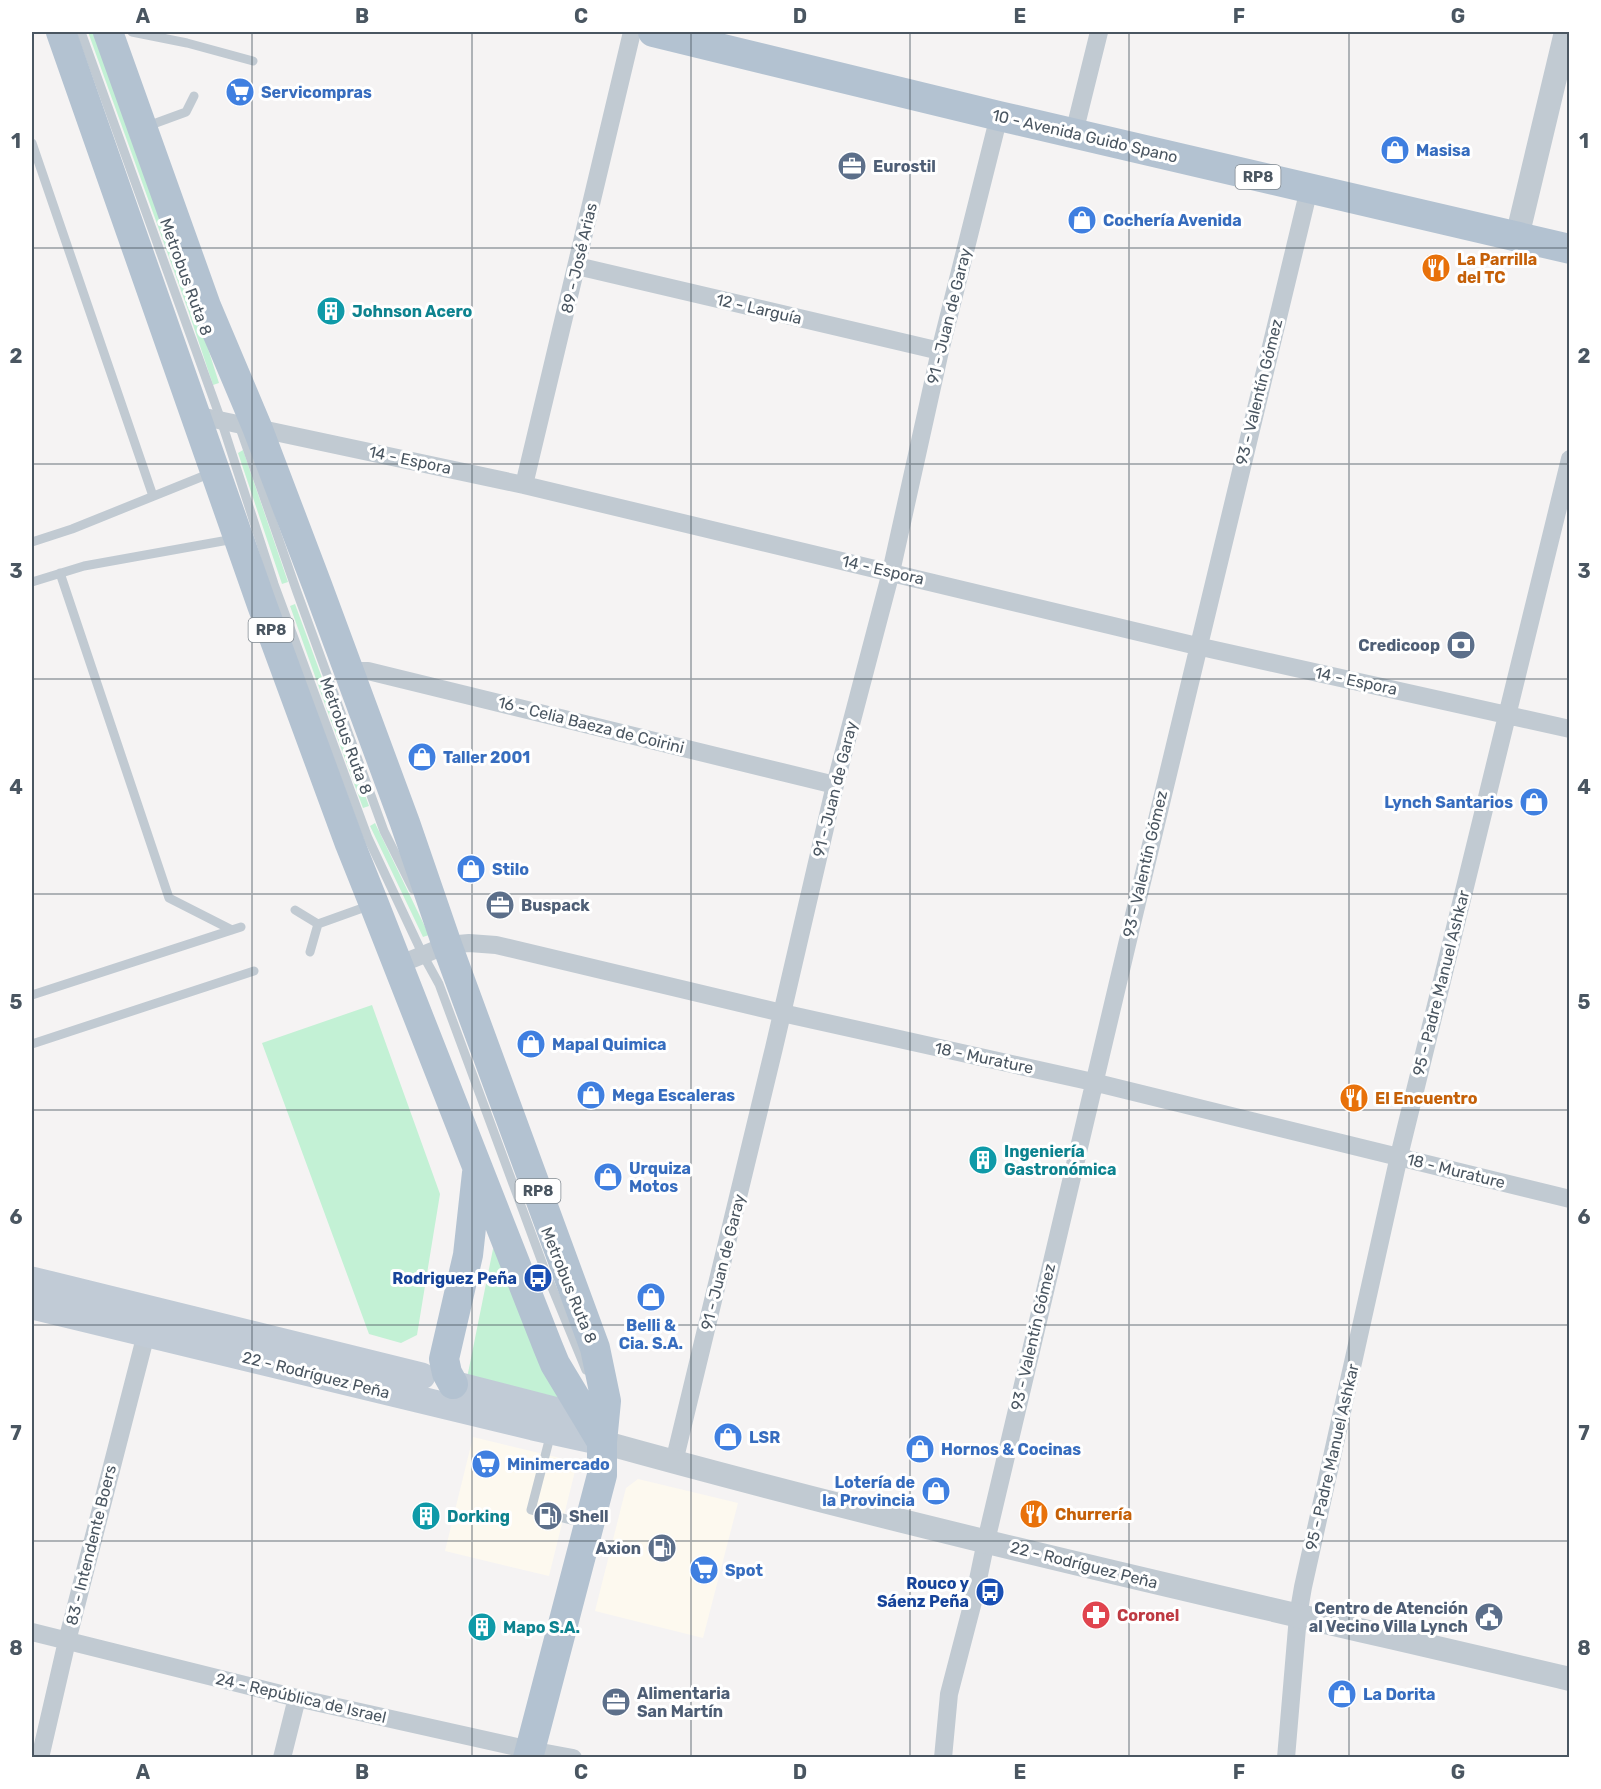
<svg xmlns="http://www.w3.org/2000/svg" width="1601" height="1789" font-family="Rubik,sans-serif">
<style>
.commercial{fill:#fdf9ef}
.green{fill:#c3f1d5}
.lines{fill:none;stroke-linecap:round;stroke-linejoin:round}
.service{stroke:#c1cad2;stroke-width:9}
.minor{stroke:#c1cad2;stroke-width:18}
.tertiary{stroke:#c1cad2;stroke-width:24}
.secondary{stroke:#c1cbd6;stroke-width:27}
.primary{stroke:#b3c2d1;stroke-width:30}
.grid{fill:none;stroke:#4a5661;stroke-width:1.5;stroke-opacity:0.55}
.labels{text-anchor:middle;dominant-baseline:central;stroke-width:6;stroke-linejoin:round;paint-order:stroke}
.shield{fill:#fff;stroke:#808990;stroke-width:1.5}
.shield-label{font-size:15px;font-weight:bold;fill:#4a5661}
.shop-label{font-size:16px;font-weight:bold;fill:#366cbe;stroke:#fff;text-anchor:start}
.street-label{font-size:16px;fill:#4a5661;stroke:#fff}
.service-label{font-size:16px;font-weight:bold;fill:#4e5e75;stroke:#fff;text-anchor:start}
.food-label{font-size:16px;font-weight:bold;fill:#c56008;stroke:#fff;text-anchor:start}
.culture-label{font-size:16px;font-weight:bold;fill:#0d838f;stroke:#fff;text-anchor:start}
.transit-label{font-size:16px;font-weight:bold;fill:#164399;stroke:#fff;text-anchor:end}
.health-label{font-size:16px;font-weight:bold;fill:#be3a42;stroke:#fff;text-anchor:start}
.neatline{fill:none;stroke:#4a5661;stroke-width:2}
.grid-label{font-size:20px;text-anchor:middle;font-weight:bold;fill:#4a5661}
</style>
<rect width="100%" height="100%" fill="#f5f3f3"/>
<path class="commercial" d="M473,1437L568,1460L575,1471L549,1576L445,1551Z
M638,1479L738,1503L703,1638L595,1611L626,1488Z"/>
<path class="green" d="M88,32H96L195,308L219,383L213,385L188,310Z
M243,450L288,582L282,584L238,453Z
M295,604L369,806L363,808L326,707L290,606Z
M375,823L429,935L423,937L370,826Z
M372,1005L440,1194L417,1335L401,1343L369,1334L262,1043Z
M493,1249L502,1252L559,1396L551,1400L467,1378Z"/>
<g class="lines">
<path class="service" d="M81,32L221,420L274,584L368,838L423,955L439,984L546,1273L586,1370
M132,32L187,43L253,61
M145,127L186,112L194,96
M32,143L153,496
M239,425L297,592L384,831L413,889
M32,542L72,529L211,473
M60,573L169,898L232,930
M32,582L84,566L234,539
M295,910L318,924L371,905
M310,952L318,924
M32,995L241,927
M32,1044L254,971
M551,1433L531,1510L587,1524"/>
<path class="minor" d="M1074,133L1099,32
M577,266L940,351
M195,415L524,485L1197,646L1570,729
M524,485L632,32
M347,671H368L835,785
M398,965L447,945L469,943L496,945L782,1013L1093,1082L1570,1199
M674,1462L774,1048L835,785L891,572L940,351L999,116
M32,1632L297,1698L530,1750L573,1758
M40,1758L67,1641L146,1334
M282,1758L297,1698
M943,1758L949,1694L975,1594L986,1541C1092,1090 1199,639 1309,189
M1286,1758L1298,1616L1303,1587L1399,1156L1570,459"/>
<path class="tertiary" d="M1517,237L1566,32
M602,1442C922,1531 1246,1603 1570,1679"/>
<path class="secondary" d="M32,1280L422,1376
M32,1306L533,1427L602,1442
M453,1384L554,1410L586,1432"/>
<path class="primary" d="M61,32L262,605L350,844L374,904L548,1347L555,1364L602,1442
M108,32L206,306L257,427L317,585L405,823L447,945L595,1348L606,1401L602,1442V1475L528,1758
M653,32L999,116L1570,249
M453,1384L447,1373L444,1359L468,1255L477,1173"/>
</g>
<path class="grid" d="M252,32V1758M472,32V1758M691,32V1758M910,32V1758M1129,32V1758M1349,32V1758M32,248H1570M32,464H1570M32,679H1570M32,894H1570M32,1110H1570M32,1325H1570M32,1541H1570"/>
<defs>
<g id="supermarket-disc" transform="scale(1.5)"><circle r="9.5" fill="#3f7fe0" stroke="#fff"/><path d="M-6-5.5h2.5l.6 2H6L4.5 2H-2.5L-4.4-4H-6ZM-1.5 3.2a1.3 1.3 0 1 0 .1 0ZM3 3.2a1.3 1.3 0 1 0 .1 0Z" fill="#fff"/></g>
<g id="shop-disc" transform="scale(1.5)"><circle r="9.5" fill="#3f7fe0" stroke="#fff"/><path d="M-5-2.5h2.3a2.7 3.5 0 0 1 5.4 0H5L5.5 6h-11ZM-1.5-2.5h3a1.5 2.3 0 0 0-3 0Z" fill="#fff"/></g>
<g id="office-disc" transform="scale(1.5)"><circle r="9.5" fill="#5c6f8a" stroke="#fff"/><path d="M-6-3h4V-5.5h4V-3h4V5H-6ZM-1-4.5V-3h2v-1.5ZM-6 0V1H6V0Z" fill="#fff"/></g>
<g id="restaurant-disc" transform="scale(1.5)"><circle r="9.5" fill="#e8710a" stroke="#fff"/><path d="M-5-6h1v4h1v-4h1v4h1v-4h1v5L-1.5 .5V6h-2V.5L-5-1ZM5-6V6H3V1.5H1.5Q1.5-4 5-6Z" fill="#fff"/></g>
<g id="building-disc" transform="scale(1.5)"><circle r="9.5" fill="#0f9aa8" stroke="#fff"/><path d="M-4-6H4V6H1V3H-1V6H-4ZM-2.5-4.3h1.7v1.8h-1.7ZM.8-4.3h1.7v1.8H.8ZM-2.5-1h1.7V.8h-1.7ZM.8-1h1.7V.8H.8Z" fill="#fff"/></g>
<g id="bank-disc" transform="scale(1.5)"><circle r="9.5" fill="#5c6f8a" stroke="#fff"/><path d="M-6-4H6V4H-6ZM0-2.3a2.3 2.3 0 1 0 0 4.6a2.3 2.3 0 1 0 0-4.6Z" fill="#fff"/></g>
<g id="bus-disc" transform="scale(1.5)"><circle r="9.5" fill="#1a4fb4" stroke="#fff"/><path d="M-5-6H5V4H4V6H2V4H-2V6H-4V4H-5ZM-3.5-4V0h7V-4ZM-3.5 1.2v1.5H-2V1.2ZM2 1.2v1.5H3.5V1.2Z" fill="#fff"/></g>
<g id="fuel-disc" transform="scale(1.5)"><circle r="9.5" fill="#5c6f8a" stroke="#fff"/><path d="M-5.5-6h7V0h2V4h1.3V-2.5L3-4.5l.8-.8L6-3V5H2.5V1h-1V6h-7ZM-4.2-4.7v3.2H.2V-4.7Z" fill="#fff"/></g>
<g id="pharmacy-disc" transform="scale(1.5)"><circle r="9.5" fill="#e0444e" stroke="#fff"/><path d="M-2-6h4v4h4v4h-4v4h-4v-4h-4v-4h4Z" fill="#fff"/></g>
<g id="civic-disc" transform="scale(1.5)"><circle r="9.5" fill="#5c6f8a" stroke="#fff"/><path d="M-.6-6.5H3V-4.5H.6V-3L4-1V1h2V6H-6V1h2V-1L-.6-3ZM-1.2 2.5V6h2.4V2.5Z" fill="#fff"/></g>
</defs>
<g fill-rule="evenodd">
<use href="#supermarket-disc" x="240" y="92"/>
<use href="#shop-disc" x="1395" y="150"/>
<use href="#office-disc" x="852" y="166"/>
<use href="#shop-disc" x="1082" y="220"/>
<use href="#restaurant-disc" x="1436" y="268"/>
<use href="#building-disc" x="331" y="311"/>
<use href="#bank-disc" x="1461" y="645"/>
<use href="#shop-disc" x="422" y="757"/>
<use href="#shop-disc" x="1534" y="802"/>
<use href="#shop-disc" x="471" y="869"/>
<use href="#office-disc" x="500" y="905"/>
<use href="#shop-disc" x="531" y="1044"/>
<use href="#shop-disc" x="591" y="1095"/>
<use href="#restaurant-disc" x="1354" y="1098"/>
<use href="#building-disc" x="983" y="1160"/>
<use href="#shop-disc" x="608" y="1177"/>
<use href="#bus-disc" x="538" y="1278"/>
<use href="#shop-disc" x="651" y="1297"/>
<use href="#shop-disc" x="728" y="1437"/>
<use href="#shop-disc" x="920" y="1449"/>
<use href="#supermarket-disc" x="486" y="1464"/>
<use href="#shop-disc" x="936" y="1491"/>
<use href="#restaurant-disc" x="1034" y="1514"/>
<use href="#building-disc" x="426" y="1516"/>
<use href="#fuel-disc" x="548" y="1516"/>
<use href="#fuel-disc" x="662" y="1548"/>
<use href="#supermarket-disc" x="704" y="1570"/>
<use href="#bus-disc" x="990" y="1592"/>
<use href="#pharmacy-disc" x="1096" y="1615"/>
<use href="#civic-disc" x="1489" y="1617"/>
<use href="#building-disc" x="482" y="1627"/>
<use href="#shop-disc" x="1342" y="1694"/>
<use href="#office-disc" x="616" y="1702"/>
</g>
<g class="labels">
<g class="shield">
<rect x="1235.5" y="165" width="45" height="24" rx="4.5"/>
<rect x="248.5" y="618" width="45" height="24" rx="4.5"/>
<rect x="515.5" y="1179" width="45" height="24" rx="4.5"/>
</g>
<g class="shield-label">
<text x="1258" y="177">RP8</text>
<text x="271" y="630">RP8</text>
<text x="538" y="1191">RP8</text>
</g>
<g class="shop-label">
<text x="261" y="92">Servicompras</text>
<text x="1416" y="150">Masisa</text>
<text x="1103" y="220">Cochería Avenida</text>
<text x="443" y="757">Taller 2001</text>
<text x="1513" y="802" text-anchor="end">Lynch Santarios</text>
<text x="492" y="869">Stilo</text>
<text x="552" y="1044">Mapal Quimica</text>
<text x="612" y="1095">Mega Escaleras</text>
<text x="629" y="1168">Urquiza<tspan x="629" dy="18">Motos</tspan></text>
<text x="651" y="1325" text-anchor="middle">Belli &amp;<tspan x="651" dy="18">Cia. S.A.</tspan></text>
<text x="749" y="1437">LSR</text>
<text x="941" y="1449">Hornos &amp; Cocinas</text>
<text x="507" y="1464">Minimercado</text>
<text x="915" y="1482" text-anchor="end">Lotería de<tspan x="915" dy="18">la Provincia</tspan></text>
<text x="725" y="1570">Spot</text>
<text x="1363" y="1694">La Dorita</text>
</g>
<g class="street-label">
<text transform="translate(1085 136) rotate(13)">10 - Avenida Guido Spano</text>
<text transform="translate(579 258) rotate(-77)">89 - José Arias</text>
<text transform="translate(186 277) rotate(70)">Metrobus Ruta 8</text>
<text transform="translate(759 309) rotate(13)">12 - Larguía</text>
<text transform="translate(949 316) rotate(-76)">91 - Juan de Garay</text>
<text transform="translate(1259 392) rotate(-76)">93 - Valentín Gómez</text>
<text transform="translate(410 460) rotate(12)">14 - Espora</text>
<text transform="translate(883 570) rotate(13)">14 - Espora</text>
<text transform="translate(1356 681) rotate(12)">14 - Espora</text>
<text transform="translate(591 725) rotate(14)">16 - Celia Baeza de Coirini</text>
<text transform="translate(346 736) rotate(70)">Metrobus Ruta 8</text>
<text transform="translate(835 789) rotate(-76)">91 - Juan de Garay</text>
<text transform="translate(1145 864) rotate(-77)">93 - Valentín Gómez</text>
<text transform="translate(1441 983) rotate(-76)">95 - Padre Manuel Ashkar</text>
<text transform="translate(984 1058) rotate(12)">18 - Murature</text>
<text transform="translate(1456 1171) rotate(14)">18 - Murature</text>
<text transform="translate(723 1262) rotate(-76)">91 - Juan de Garay</text>
<text transform="translate(569 1285) rotate(68)">Metrobus Ruta 8</text>
<text transform="translate(1033 1337) rotate(-77)">93 - Valentín Gómez</text>
<text transform="translate(316 1375) rotate(14)">22 - Rodríguez Peña</text>
<text transform="translate(1332 1457) rotate(-77)">95 - Padre Manuel Ashkar</text>
<text transform="translate(91 1545) rotate(-76)">83 - Intendente Boers</text>
<text transform="translate(1084 1565) rotate(14)">22 - Rodríguez Peña</text>
<text transform="translate(301 1698) rotate(13)">24 - República de Israel</text>
</g>
<g class="service-label">
<text x="873" y="166">Eurostil</text>
<text x="1440" y="645" text-anchor="end">Credicoop</text>
<text x="521" y="905">Buspack</text>
<text x="569" y="1516">Shell</text>
<text x="641" y="1548" text-anchor="end">Axion</text>
<text x="1468" y="1608" text-anchor="end">Centro de Atención<tspan x="1468" dy="18">al Vecino Villa Lynch</tspan></text>
<text x="637" y="1693">Alimentaria<tspan x="637" dy="18">San Martín</tspan></text>
</g>
<g class="food-label">
<text x="1457" y="259">La Parrilla<tspan x="1457" dy="18">del TC</tspan></text>
<text x="1375" y="1098">El Encuentro</text>
<text x="1055" y="1514">Churrería</text>
</g>
<g class="culture-label">
<text x="352" y="311">Johnson Acero</text>
<text x="1004" y="1151">Ingeniería<tspan x="1004" dy="18">Gastronómica</tspan></text>
<text x="447" y="1516">Dorking</text>
<text x="503" y="1627">Mapo S.A.</text>
</g>
<g class="transit-label">
<text x="517" y="1278">Rodriguez Peña</text>
<text x="969" y="1583">Rouco y<tspan x="969" dy="18">Sáenz Peña</tspan></text>
</g>
<g class="health-label">
<text x="1117" y="1615">Coronel</text>
</g>
</g>
<rect width="1601" height="1789" fill="none" stroke="#ffffff" stroke-width="66"/>
<rect x="33" y="33" width="1535" height="1723" class="neatline"/>
<g class="grid-label">
<text x="143" y="23">A</text>
<text x="362" y="23">B</text>
<text x="581" y="23">C</text>
<text x="800" y="23">D</text>
<text x="1020" y="23">E</text>
<text x="1239" y="23">F</text>
<text x="1458" y="23">G</text>
<text x="16" y="148">1</text>
<text x="1584" y="148">1</text>
<text x="16" y="363">2</text>
<text x="1584" y="363">2</text>
<text x="16" y="578">3</text>
<text x="1584" y="578">3</text>
<text x="16" y="794">4</text>
<text x="1584" y="794">4</text>
<text x="16" y="1009">5</text>
<text x="1584" y="1009">5</text>
<text x="16" y="1224">6</text>
<text x="1584" y="1224">6</text>
<text x="16" y="1440">7</text>
<text x="1584" y="1440">7</text>
<text x="16" y="1655">8</text>
<text x="1584" y="1655">8</text>
<text x="143" y="1779">A</text>
<text x="362" y="1779">B</text>
<text x="581" y="1779">C</text>
<text x="800" y="1779">D</text>
<text x="1020" y="1779">E</text>
<text x="1239" y="1779">F</text>
<text x="1458" y="1779">G</text>
</g>
</svg>
